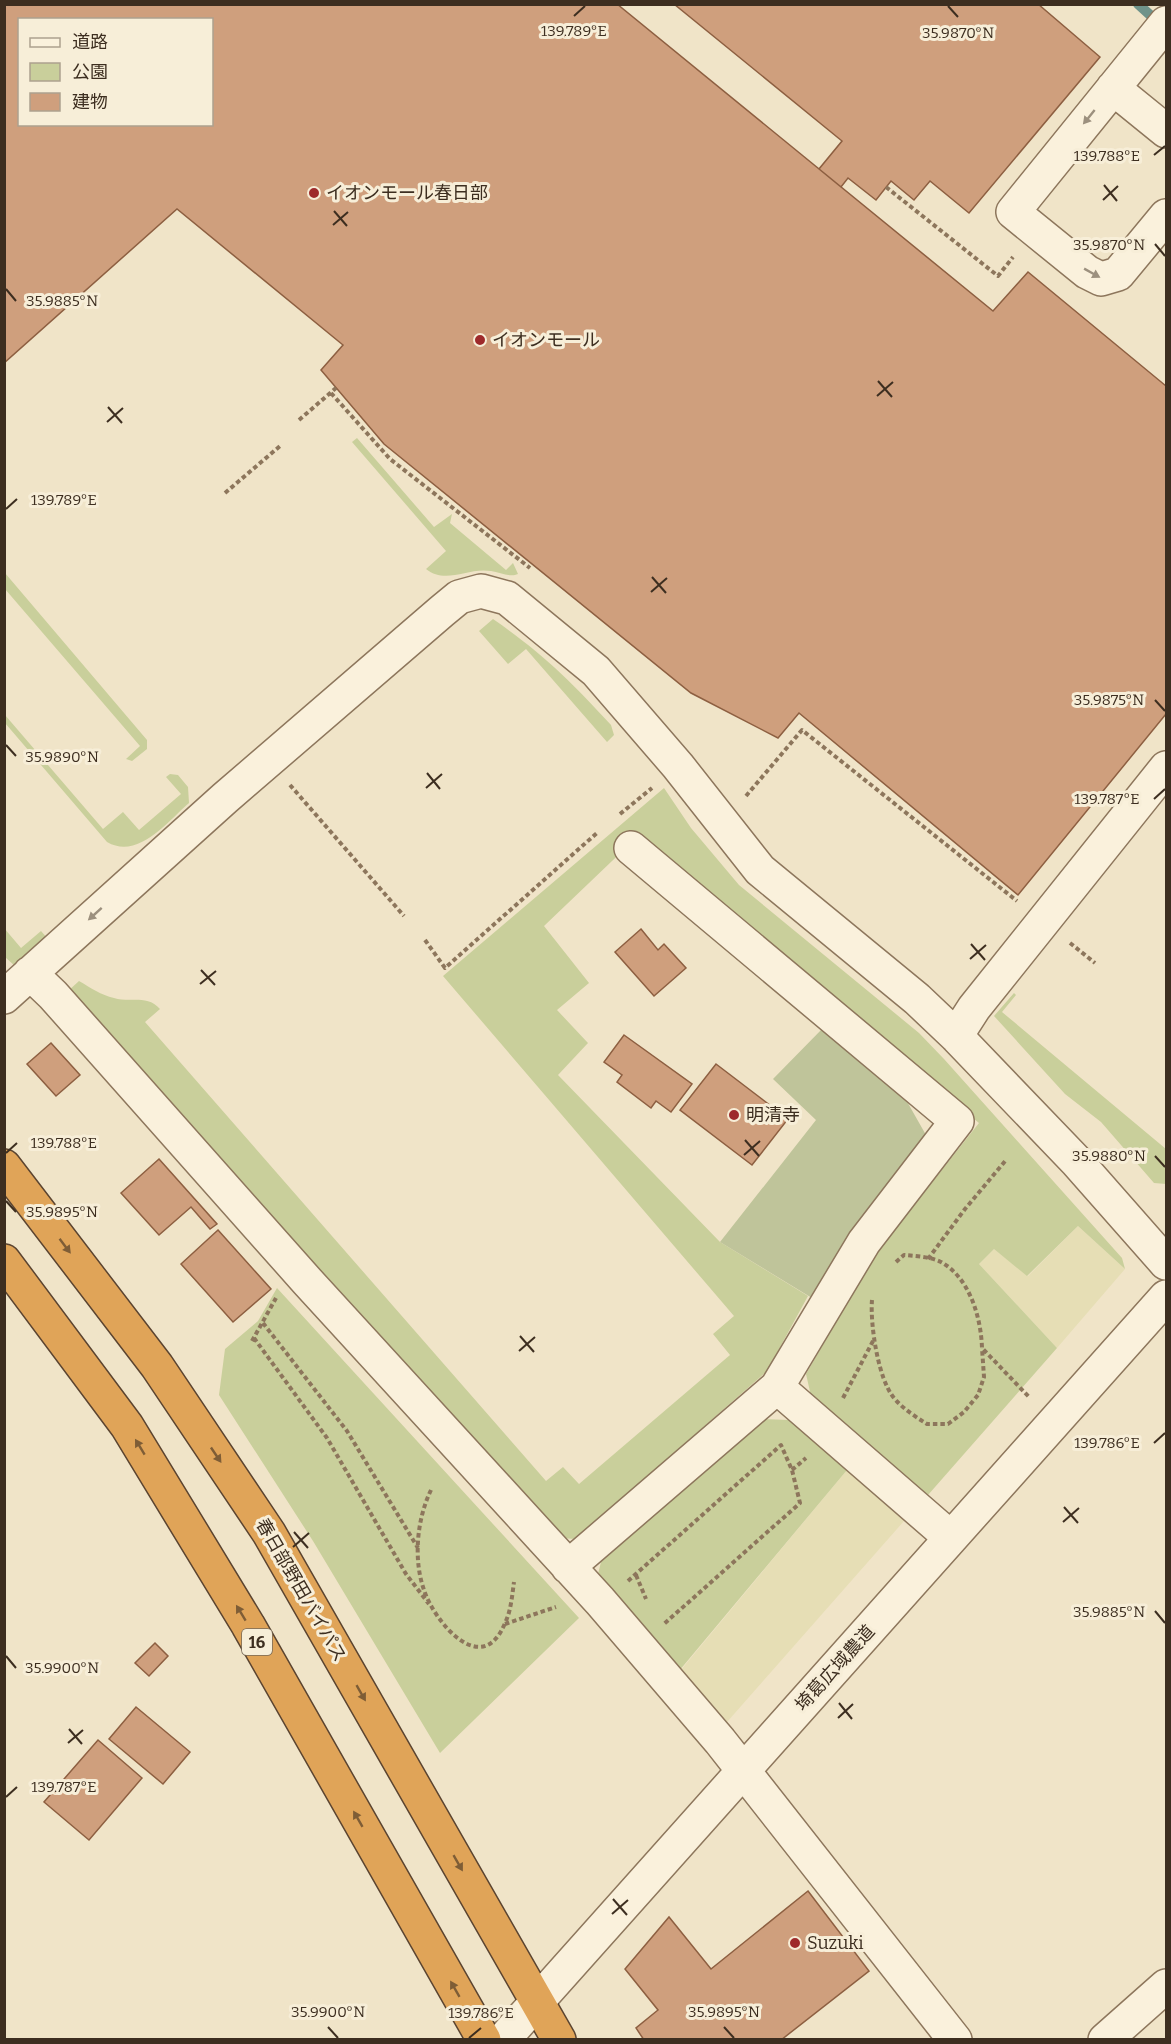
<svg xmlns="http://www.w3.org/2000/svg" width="1171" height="2044" font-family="Bitter,'Noto Sans JP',serif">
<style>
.farmland{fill:#e6deb5}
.green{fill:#c9cf9b}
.cemetery{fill:#bfc49a}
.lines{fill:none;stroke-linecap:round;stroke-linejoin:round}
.stream{stroke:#6f938a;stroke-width:10}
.building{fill:#cf9f7d;stroke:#8d5f41;stroke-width:1.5;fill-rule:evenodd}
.minor-casing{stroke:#8d765c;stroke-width:36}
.highway-casing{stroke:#5b4430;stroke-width:36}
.path{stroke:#8d765c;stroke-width:4;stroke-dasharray:4.5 3;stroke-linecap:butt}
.minor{stroke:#faf1dc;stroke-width:33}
.highway{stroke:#e0a458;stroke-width:33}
.oneway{fill:#9c907e}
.oneway2{fill:#7e5d36}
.ticks{fill:none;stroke:#3d2e20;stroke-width:2}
.poi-dot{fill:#9e2a2b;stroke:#f7eed8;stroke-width:2}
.labels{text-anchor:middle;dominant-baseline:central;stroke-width:6;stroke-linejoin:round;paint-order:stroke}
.shield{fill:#f7eed8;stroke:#756857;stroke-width:1.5}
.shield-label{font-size:16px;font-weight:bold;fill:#3d2e20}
.poi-label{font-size:18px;fill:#3d2e20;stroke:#f7eed8;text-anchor:start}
.street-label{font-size:18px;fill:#3d2e20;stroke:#f7eed8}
.ticks-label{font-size:15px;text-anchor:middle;fill:#3d2e20;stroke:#f7eed8;stroke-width:6;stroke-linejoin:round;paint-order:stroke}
</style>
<rect width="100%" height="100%" fill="#f0e4c8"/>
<path class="farmland" d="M1078,1226L1125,1269L1057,1348L979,1264L994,1249L1028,1276Z
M847,1470L904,1521L720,1730L675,1677Z"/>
<path class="green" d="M357,438L434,527L452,514L450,523L506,570L513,563L518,574C510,578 500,572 491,571C468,567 446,585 426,569L446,551L352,442Z
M5,573L147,740V749L132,761L126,759L140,746L5,589Z
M493,619C542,653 571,681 611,725L614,735L607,742L526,649L508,664L479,631Z
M5,715L103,829L123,812L139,830L181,794L166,777L170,774L178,775L188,787L189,803C167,822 138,860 107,842L5,723Z
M664,788L691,828L739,885L919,1033L944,1059L1122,1258L1125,1269L1078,1226L1027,1276L994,1249L979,1264L1057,1348L928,1495L811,1396L806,1374L876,1253L979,1123L634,840L544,926L589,983L557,1010L588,1043L558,1075L720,1242L808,1296L767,1371L576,1539L559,1538L67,992L79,981C91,988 101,995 114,998C130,1003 147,994 160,1009L145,1022L546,1481L563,1467L579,1484L730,1355L713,1334L734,1316L443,976Z
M4,928L21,948L41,931L48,939L16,967L5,957Z
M1014,993L1016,995L1002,1012L1166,1149V1184L1154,1183L1101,1122L1065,1094L994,1016Z
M277,1288L579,1618L440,1753L313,1541L219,1395L225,1349L258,1321Z
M762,1419L789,1420L847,1470L679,1671L597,1578L601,1562Z"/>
<path class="cemetery" d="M823,1028L905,1098L926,1135L812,1298L720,1242L816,1120L773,1079Z"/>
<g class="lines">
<path class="stream" d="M1138,4L1160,24"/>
</g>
<path class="building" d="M4,4H617L993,311L1028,272L1166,386V714L1018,895L799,713L778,738L691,693L384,444L321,370L343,345L177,209L4,363ZM20,20H212V124H20Z
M674,4H1038L1100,57L969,213L930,181L914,200L891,181L876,200L848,178L841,187L819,169L842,141Z
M641,929L658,950L664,944L686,968L654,996L615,952Z
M624,1035L692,1084L671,1112L656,1101L651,1108L617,1082L622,1075L604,1062Z
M51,1043L80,1075L56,1096L27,1064Z
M716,1064L788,1119L752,1165L680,1110Z
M159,1159L217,1224L210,1229L191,1207L159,1235L121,1193Z
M218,1230L271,1289L233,1322L181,1264Z
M155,1643L168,1656L149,1676L135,1663Z
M136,1707L190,1752L163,1784L109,1739Z
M98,1740L142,1778L89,1840L44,1802Z
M808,1891L869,1971L781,2040H644L636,2028L658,2010L625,1969L669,1917L711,1969Z"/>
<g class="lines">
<g class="minor-casing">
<path id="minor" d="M1166,23L1013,212L1087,272L1101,279L1118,274L1166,216
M1113,88L1166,131
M30,973L53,995L307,1281L600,1601L720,1741L955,2040
M4,997L225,798L442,611L459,597L481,591L507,598L596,671L678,766L760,870L917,999L956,1036L1077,1162L1166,1263
M956,1036L974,1008L1166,768
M777,1387L951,1538
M568,1567L777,1387L864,1242L957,1121L631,848
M503,2040L1166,1297
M1105,2040L1166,1986"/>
</g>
<g class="highway-casing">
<path id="highway" d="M4,1166L157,1366L269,1533L559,2040
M4,1261L127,1426L248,1625L484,2040"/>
</g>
<path class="path" d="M886,187L998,276L1013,257
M331,393L390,459L530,568
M299,420L336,388
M225,493L280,446
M290,785L404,916
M746,796L802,730L1017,901
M620,814L652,788
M425,940L445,968L598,832
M1070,943L1095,963
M928,1259L965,1209L1006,1160
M896,1262L904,1255C916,1256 931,1257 941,1262C970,1278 981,1318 982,1348L1029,1397
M872,1300C870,1324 878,1379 894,1398C903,1409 916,1417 927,1424H948L964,1412L978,1395L984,1377L982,1348
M263,1323L347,1431L418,1548
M254,1338L327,1438L406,1574L429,1604
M252,1341L276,1298
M843,1398L873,1341
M792,1470L806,1458
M431,1490C417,1519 413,1559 424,1590C434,1621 482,1680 505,1623C511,1611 512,1596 514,1582
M636,1575L646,1599
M628,1581L781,1445L792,1470L800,1503L664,1624
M505,1624L556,1607"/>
<use href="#minor" class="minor"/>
<use href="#highway" class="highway"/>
</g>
<defs><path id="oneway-solid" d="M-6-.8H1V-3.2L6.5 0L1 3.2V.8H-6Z" transform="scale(1.5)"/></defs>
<g class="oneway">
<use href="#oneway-solid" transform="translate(1089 117) rotate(129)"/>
<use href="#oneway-solid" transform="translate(1092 273) rotate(29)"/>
<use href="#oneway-solid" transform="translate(95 914) rotate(138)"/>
</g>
<g class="oneway2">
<use href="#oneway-solid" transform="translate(65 1246) rotate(53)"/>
<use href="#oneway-solid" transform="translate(140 1447) rotate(-121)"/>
<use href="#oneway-solid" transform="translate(216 1455) rotate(56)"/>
<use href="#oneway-solid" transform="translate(241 1613) rotate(-121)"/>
<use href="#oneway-solid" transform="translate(361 1693) rotate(60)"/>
<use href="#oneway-solid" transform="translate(358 1819) rotate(-120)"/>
<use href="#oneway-solid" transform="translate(458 1863) rotate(60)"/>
<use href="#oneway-solid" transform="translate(455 1989) rotate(-120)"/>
</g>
<path class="ticks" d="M948,6L958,17M574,16L585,6M1154,155L1165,146M1104,185L1117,201M1103,200L1118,186M334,211L347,226M333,225L348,212M1155,244L1165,256M6,289L16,301M878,381L892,397M877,396L893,382M108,407L122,423M107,422L123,408M6,509L17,499M652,577L666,593M651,592L667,578M1155,700L1165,711M6,745L16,756M427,773L440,789M426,788L442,774M1154,799L1165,789M971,944L985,960M970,959L986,945M201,970L215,985M200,984L216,971M745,1140L759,1156M6,1153L17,1143M744,1155L760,1141M1155,1156L1165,1167M6,1201L16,1212M520,1336L534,1352M519,1351L535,1337M1154,1443L1165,1433M1064,1507L1078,1523M1063,1522L1079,1508M294,1532L308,1548M293,1547L309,1533M1155,1611L1165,1623M6,1656L16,1668M839,1703L852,1719M838,1718L853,1704M69,1729L82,1744M68,1743L83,1730M6,1797L17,1787M613,1899L627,1915M612,1914L628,1900M328,2027L338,2038M724,2027L734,2038M469,2038L481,2028"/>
<g class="poi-dot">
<circle cx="314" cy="193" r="6"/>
<circle cx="480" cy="340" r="6"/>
<circle cx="734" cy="1115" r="6"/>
<circle cx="795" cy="1943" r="6"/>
</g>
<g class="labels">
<rect class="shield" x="242" y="1629" width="30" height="26" rx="4.5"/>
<g class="shield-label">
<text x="257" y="1642">16</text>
</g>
<g class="poi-label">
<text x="326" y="193">イオンモール春日部</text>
<text x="492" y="340">イオンモール</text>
<text x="746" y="1115">明清寺</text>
<text x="807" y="1943">Suzuki</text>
</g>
<g class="street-label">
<text transform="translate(301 1590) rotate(60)">春日部野田バイパス</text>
<text transform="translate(835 1668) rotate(-48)">埼葛広域農道</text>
</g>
</g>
<g class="ticks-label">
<text x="574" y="36">139.789°E</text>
<text x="958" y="38">35.9870°N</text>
<text x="1107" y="161">139.788°E</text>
<text x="1109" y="250">35.9870°N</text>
<text x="62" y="306">35.9885°N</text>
<text x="64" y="505">139.789°E</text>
<text x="1109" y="705">35.9875°N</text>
<text x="62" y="762">35.9890°N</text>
<text x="1107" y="804">139.787°E</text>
<text x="64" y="1148">139.788°E</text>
<text x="1109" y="1161">35.9880°N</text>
<text x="62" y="1217">35.9895°N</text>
<text x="1107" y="1448">139.786°E</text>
<text x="1109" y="1617">35.9885°N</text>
<text x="62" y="1673">35.9900°N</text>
<text x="64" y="1792">139.787°E</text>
<text x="328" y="2017">35.9900°N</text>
<text x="724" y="2017">35.9895°N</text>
<text x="481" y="2018">139.786°E</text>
</g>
<rect width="1171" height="2044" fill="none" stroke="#3d2e20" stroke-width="12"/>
<rect x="18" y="18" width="195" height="108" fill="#f7eed8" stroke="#ada18e" stroke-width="1.5"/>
<rect x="30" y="38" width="30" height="9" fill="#faf1dc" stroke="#ada18e" stroke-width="1.5"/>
<text x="72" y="48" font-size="18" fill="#3d2e20">道路</text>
<rect x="30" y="63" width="30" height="18" fill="#c9cf9b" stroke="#ada18e" stroke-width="1.5"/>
<text x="72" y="78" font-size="18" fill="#3d2e20">公園</text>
<rect x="30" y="93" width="30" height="18" fill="#cf9f7d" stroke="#ada18e" stroke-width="1.5"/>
<text x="72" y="108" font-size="18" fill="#3d2e20">建物</text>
</svg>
